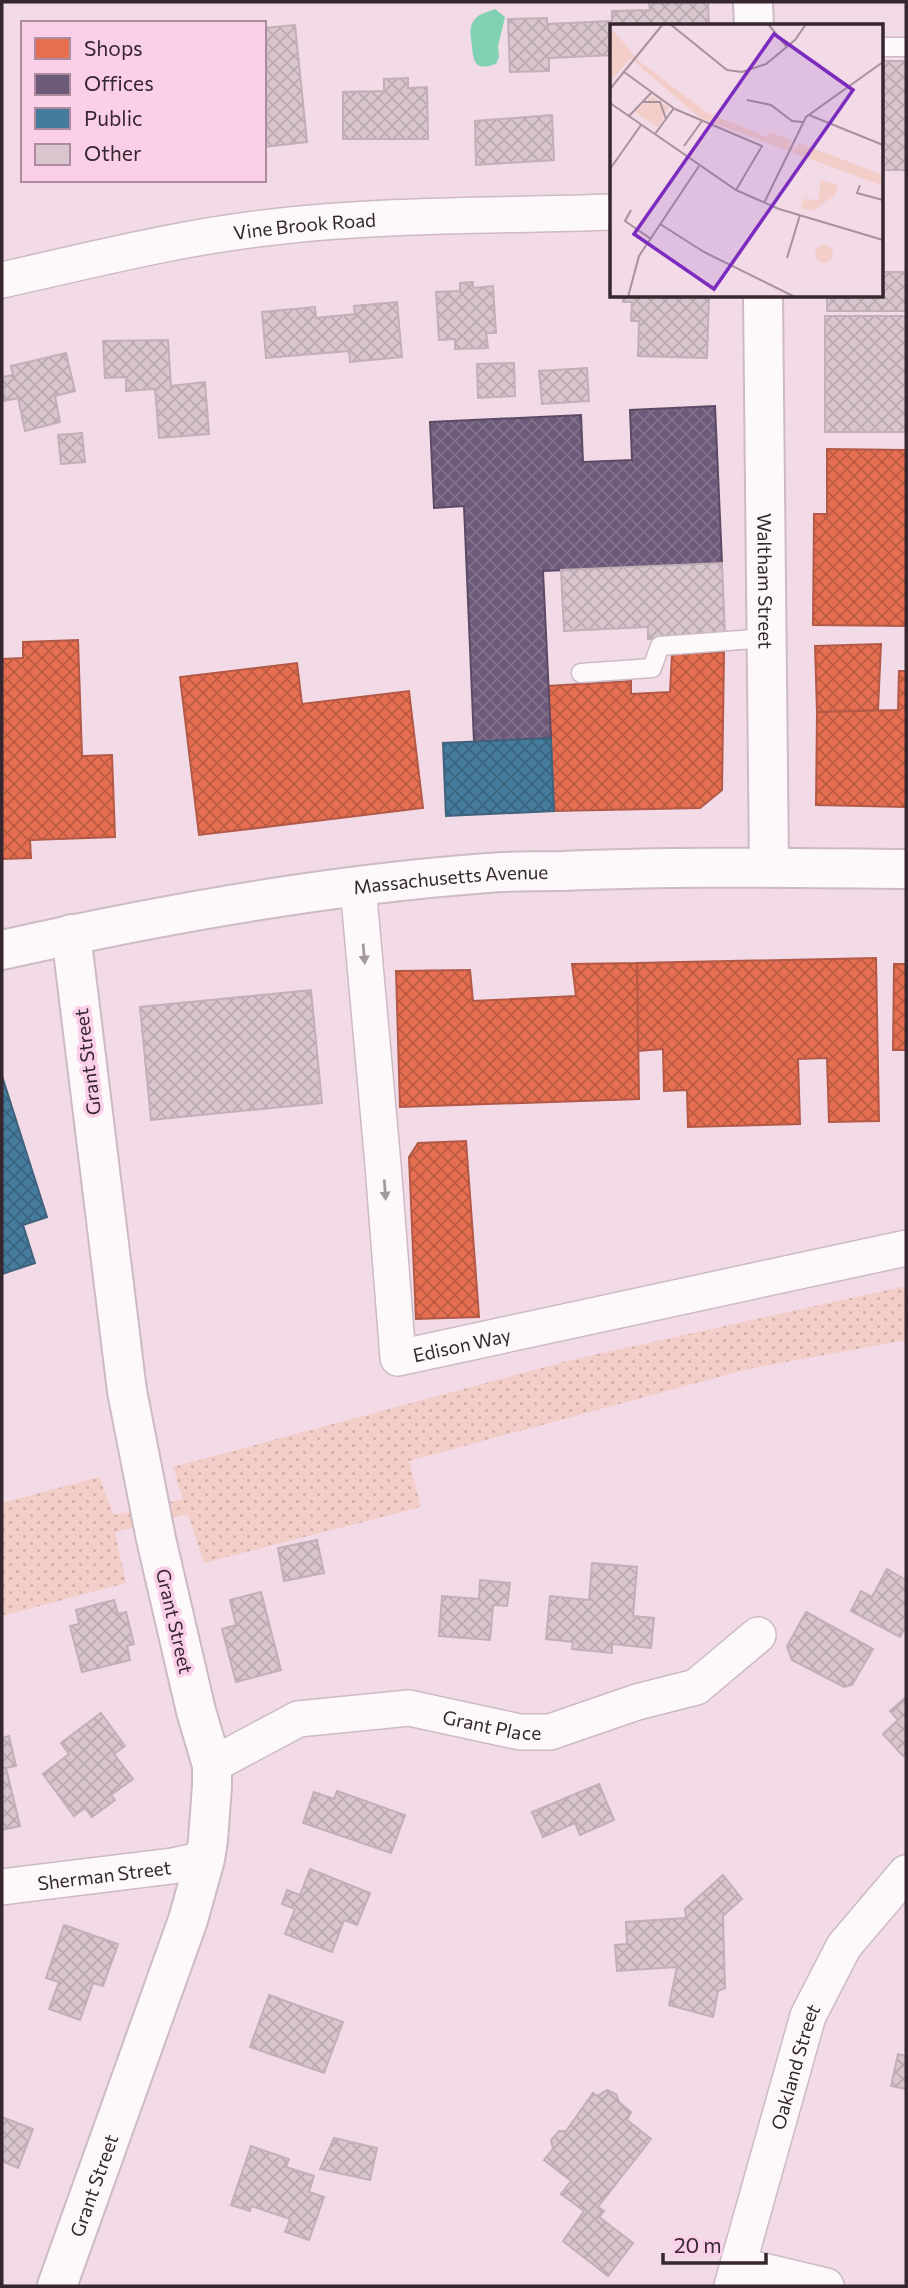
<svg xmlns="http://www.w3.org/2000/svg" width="908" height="2288" font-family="Commissioner,sans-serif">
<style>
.park{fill:url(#park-dots)}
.water{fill:#81d2b2}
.shops{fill:url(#shops-cross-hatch);stroke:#b25947;stroke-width:2}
.offices{fill:url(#offices-cross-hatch);stroke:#5c4a64;stroke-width:2}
.public{fill:url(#public-cross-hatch);stroke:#40627c;stroke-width:2}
.building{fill:url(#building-cross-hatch);stroke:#c3afb7;stroke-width:2}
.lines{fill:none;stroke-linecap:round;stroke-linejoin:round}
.service-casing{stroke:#cdbac4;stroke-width:21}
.minor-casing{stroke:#cdbac4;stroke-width:38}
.tertiary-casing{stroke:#cdbac4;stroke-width:42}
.primary-casing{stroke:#cdbac4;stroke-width:42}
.service{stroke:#fdf9fb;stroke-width:18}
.minor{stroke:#fdf9fb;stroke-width:35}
.tertiary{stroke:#fdf9fb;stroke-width:38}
.primary{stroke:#fdf9fb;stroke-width:38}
.oneway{fill:#a39a9f}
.labels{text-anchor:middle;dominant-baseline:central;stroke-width:7;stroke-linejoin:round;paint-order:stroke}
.street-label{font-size:19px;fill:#36262f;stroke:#fccfe8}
.inset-road{fill:none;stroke:#a7929d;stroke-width:2}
.view{fill:#7b2cbf;fill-opacity:0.15;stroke:#7b2cbf;stroke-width:3.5}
.inset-edge{fill:none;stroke:#36262f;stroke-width:3.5}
</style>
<defs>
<pattern id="park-dots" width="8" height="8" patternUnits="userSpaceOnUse" patternTransform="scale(1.75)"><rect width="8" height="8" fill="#f3cdc8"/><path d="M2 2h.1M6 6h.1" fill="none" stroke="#d1b0ac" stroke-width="1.8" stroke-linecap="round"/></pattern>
<pattern id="shops-cross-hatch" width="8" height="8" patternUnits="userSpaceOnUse" patternTransform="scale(1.75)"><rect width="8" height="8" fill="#e76f51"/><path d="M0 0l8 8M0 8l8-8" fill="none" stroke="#bc5b44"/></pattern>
<pattern id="offices-cross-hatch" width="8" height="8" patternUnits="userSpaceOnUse" patternTransform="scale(1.75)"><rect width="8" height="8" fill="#6d597a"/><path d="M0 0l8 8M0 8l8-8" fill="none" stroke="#82728c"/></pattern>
<pattern id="public-cross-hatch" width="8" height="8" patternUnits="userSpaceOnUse" patternTransform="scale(1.75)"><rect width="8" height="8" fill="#457b9d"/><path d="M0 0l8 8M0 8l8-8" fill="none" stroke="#3a6580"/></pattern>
<pattern id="building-cross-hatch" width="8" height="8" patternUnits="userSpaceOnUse" patternTransform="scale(1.75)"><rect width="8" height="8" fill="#d9c5cd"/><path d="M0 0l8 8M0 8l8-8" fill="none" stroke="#bba9b0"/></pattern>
</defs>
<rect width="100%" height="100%" fill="#f2dae7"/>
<path class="park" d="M906,1286V1340L748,1369L409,1461L421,1507L204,1563L188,1514L115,1532L126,1583L2,1616V1503L99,1477L114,1515L183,1499L173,1467L571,1360Z"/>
<path class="water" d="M495,9L505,17L498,46L499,57L496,64C476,71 473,63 472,46C471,36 468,27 475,19C480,13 488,12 495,9Z"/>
<path class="shops" d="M827,449L906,450V626L813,625L814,514H827Z
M78,640L82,756L112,755L115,837L30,840L31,858L2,859V659L23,658V642Z
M881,644L878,710L817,712L815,646Z
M724,652L722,790L700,808L554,811L548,686L631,681V694L670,692L672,654Z
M297,663L302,704L409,691L423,808L199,835L180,677Z
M899,671H906V807L816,805L817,712L898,710Z
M876,958L879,1121L829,1122L827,1058L798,1059L800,1124L688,1127L687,1090L664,1091L663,1049L638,1051L637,963Z
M637,963L639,1099L400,1107L396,971L470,970L473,1001L576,996L572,964Z
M894,964H906V1050H893Z
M466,1141L479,1317L416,1319L409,1157L418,1143Z"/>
<path class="offices" d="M715,406L722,563L543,571L551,738L474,742L464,506L434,508L430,422L581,415L583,462L632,460L630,410Z"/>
<path class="public" d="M551,738L554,811L446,816L443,743Z
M2,1076L47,1217L23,1225L35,1263L2,1274Z"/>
<path class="building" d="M649,2H708L709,26H612V55L549,58V71L510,72L508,19L547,18V24L612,21V11L650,10Z
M295,25L307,142L264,147V28Z
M882,61H906V170H882Z
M408,78V88L427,87L428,139H343V92L384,91V79Z
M552,115L554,160L476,165L475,121Z
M882,272H906V311H827V296H882Z
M473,282V288L493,286L496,333H486L488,348L455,349V339L439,340L436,292L460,291V283Z
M623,296H709L707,358L638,356L639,321H631L632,302H623Z
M397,302L402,357L350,362L349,351L266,358L262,312L315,307L316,318L355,314L354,306Z
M825,316H906V432H825Z
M168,340L171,386L205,382L209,434L159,438L155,389L126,391V377L105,378L103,341Z
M66,353L75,391L55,396L60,422L25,431L18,398L4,401L2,377L13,375L11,366Z
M514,363L515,396L478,398L477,364Z
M587,368L589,401L542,404L539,371Z
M82,433L85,462L61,464L58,435Z
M722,563L725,636L648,639V627L564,631L561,570Z
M311,990L322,1103L151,1120L140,1007Z
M317,1540L324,1573L284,1581L278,1548Z
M592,1563L637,1567L633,1616L654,1618L651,1648L612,1644V1653L572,1649L573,1642L546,1639L550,1596L589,1600Z
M887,1569L906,1580V1626L900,1637L851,1611L861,1591L872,1597Z
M480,1580L510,1583L507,1606L493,1605L490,1640L439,1636L442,1596L479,1599Z
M261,1592L281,1670L236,1682L222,1629L236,1625L230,1600Z
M114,1600L118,1614L126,1612L134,1644L127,1646L130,1660L82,1672L70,1626L79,1624L76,1610Z
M806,1612L873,1649L852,1685L844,1687L792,1660L787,1646Z
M906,1697V1753L903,1756L883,1734L898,1720L890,1711Z
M101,1713L125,1746L114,1754L133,1779L111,1795L115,1800L92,1817L85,1808L74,1816L43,1774L69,1754L61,1743Z
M9,1736L16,1766L6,1768L20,1826L2,1830V1738Z
M599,1784L614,1820L580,1835L575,1823L543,1837L532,1812Z
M337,1791L405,1815L391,1853L303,1823L314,1792L334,1799Z
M310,1869L370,1893L357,1925L344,1920L332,1952L285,1934L295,1909L282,1904L287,1890L300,1895Z
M723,1875L742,1899L723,1916L725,1988L718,1991L713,2017L669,2005L677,1967L617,1971L615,1945L627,1944L626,1922L686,1918L685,1909Z
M64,1925L118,1944L103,1986L93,1983L80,2020L49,2009L59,1982L46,1978Z
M269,1995L343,2022L324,2073L250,2047Z
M898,2054L906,2056V2089L891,2086Z
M607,2090L616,2094L619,2102L631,2112L627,2120L651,2139L598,2207L604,2211L599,2217L633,2243L608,2276L563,2241L584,2211L561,2194L571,2181L544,2160L553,2149L551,2140L559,2131H566L593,2093L597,2096Z
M2,2117L33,2129L18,2168L2,2161Z
M334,2138L377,2148L370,2180L320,2169Z
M251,2146L289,2159L286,2167L314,2176L309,2192L324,2197L309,2240L285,2232L290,2219L251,2206L250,2211L231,2205Z"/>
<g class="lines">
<g class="service-casing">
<path id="service" d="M882,47H906
M581,673L652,668L660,646L768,638"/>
</g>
<g class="minor-casing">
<g id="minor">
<path id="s1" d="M2,280C92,260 181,237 273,227C385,214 499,216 612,212"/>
<path id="s2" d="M358,886L383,1165L398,1358L906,1248"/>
<path id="s3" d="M212,1765L298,1719L409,1708L520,1732H550L637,1702L696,1687L758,1635"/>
<path id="s4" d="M2,1887L172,1866L205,1859"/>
<path d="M738,2265L826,2286"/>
<path id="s5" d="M732,2286L808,2016L844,1946L906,1873"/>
</g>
</g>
<g class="tertiary-casing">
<g id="tertiary">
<path id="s6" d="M57,2286L188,1920L205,1859L208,1840L212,1786V1765L196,1711L156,1539L127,1391L71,934"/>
</g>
</g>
<g class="primary-casing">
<g id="primary">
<path d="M753,2L754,26"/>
<path id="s7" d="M763,296L769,868"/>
<path id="s8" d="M2,950C162,914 324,885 488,873C512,871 537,871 562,871C677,866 791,868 906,869"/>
</g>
</g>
<use href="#service" class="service"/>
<use href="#minor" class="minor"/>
<use href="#tertiary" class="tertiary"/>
<use href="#primary" class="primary"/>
</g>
<defs><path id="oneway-solid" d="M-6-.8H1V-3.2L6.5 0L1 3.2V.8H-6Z" transform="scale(1.75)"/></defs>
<g class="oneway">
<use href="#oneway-solid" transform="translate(364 954) rotate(85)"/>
<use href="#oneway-solid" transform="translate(385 1190) rotate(86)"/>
</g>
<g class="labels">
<g class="street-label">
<text stroke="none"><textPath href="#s1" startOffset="308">Vine Brook Road</textPath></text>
<text stroke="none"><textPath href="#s7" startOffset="285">Waltham Street</textPath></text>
<text stroke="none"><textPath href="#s8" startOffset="455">Massachusetts Avenue</textPath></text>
<text transform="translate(87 1062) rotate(-97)">Grant Street</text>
<text stroke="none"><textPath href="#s2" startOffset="539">Edison Way</textPath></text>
<text transform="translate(175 1621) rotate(77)">Grant Street</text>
<text stroke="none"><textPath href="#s3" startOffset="294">Grant Place</textPath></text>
<text stroke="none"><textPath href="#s4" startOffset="103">Sherman Street</textPath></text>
<text stroke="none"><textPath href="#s5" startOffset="228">Oakland Street</textPath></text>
<text stroke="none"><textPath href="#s6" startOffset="107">Grant Street</textPath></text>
</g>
</g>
<g transform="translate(610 24)">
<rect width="273" height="273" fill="#f2dae7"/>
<path d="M211,156L228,161L225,171L203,187L191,184L196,169L195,175L208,176Z" fill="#f3cdc8"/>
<path d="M0,3L29,37L96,88L157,113L159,108L181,116L180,122L186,124L189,119L273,151V162L90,94L20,34L0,58ZM42,72L59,84L48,103L25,88ZM205 230a9 9 0 1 1 18 0a9 9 0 1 1-18 0Z" fill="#f3cdc8"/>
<path class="inset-road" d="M60,0L117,46L132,48L156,40L185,16L196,0M158,0L177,23M14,48L65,85L152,122L126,166M0,65L53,0M137,76L161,81L182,97L193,98M33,78H50L56,95M0,79L126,166L169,185L273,216M199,91L273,121M19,92L42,68M45,110L64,84M74,122L92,97M0,145L31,101M250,161L247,169L273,176M154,179L196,93L273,38M21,186L15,197L41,215M50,200L94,228L185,273M177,234L190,191M18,273L29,232L89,142"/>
<path class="view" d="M164,10L243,66L104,265L24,210Z"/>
<rect width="273" height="273" class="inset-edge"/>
</g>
<rect width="908" height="2288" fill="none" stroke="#36262f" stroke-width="7"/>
<rect x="21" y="21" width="245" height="161" fill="#fccfe8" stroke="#ad8b9e" stroke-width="2"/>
<rect x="35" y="38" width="35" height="21" fill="#e76f51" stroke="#ad8b9e" stroke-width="2"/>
<text x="84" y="56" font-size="21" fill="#36262f">Shops</text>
<rect x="35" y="74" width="35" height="21" fill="#6d597a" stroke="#ad8b9e" stroke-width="2"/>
<text x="84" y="91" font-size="21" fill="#36262f">Offices</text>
<rect x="35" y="108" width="35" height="21" fill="#457b9d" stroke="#ad8b9e" stroke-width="2"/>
<text x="84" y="126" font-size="21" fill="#36262f">Public</text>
<rect x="35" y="144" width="35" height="21" fill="#d9c5cd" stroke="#ad8b9e" stroke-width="2"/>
<text x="84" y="161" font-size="21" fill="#36262f">Other</text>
<path d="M663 2253v10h103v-10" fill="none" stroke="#36262f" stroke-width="3.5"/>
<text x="674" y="2253" font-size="21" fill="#36262f" stroke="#fccfe8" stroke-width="5" paint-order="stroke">20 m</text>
</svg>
